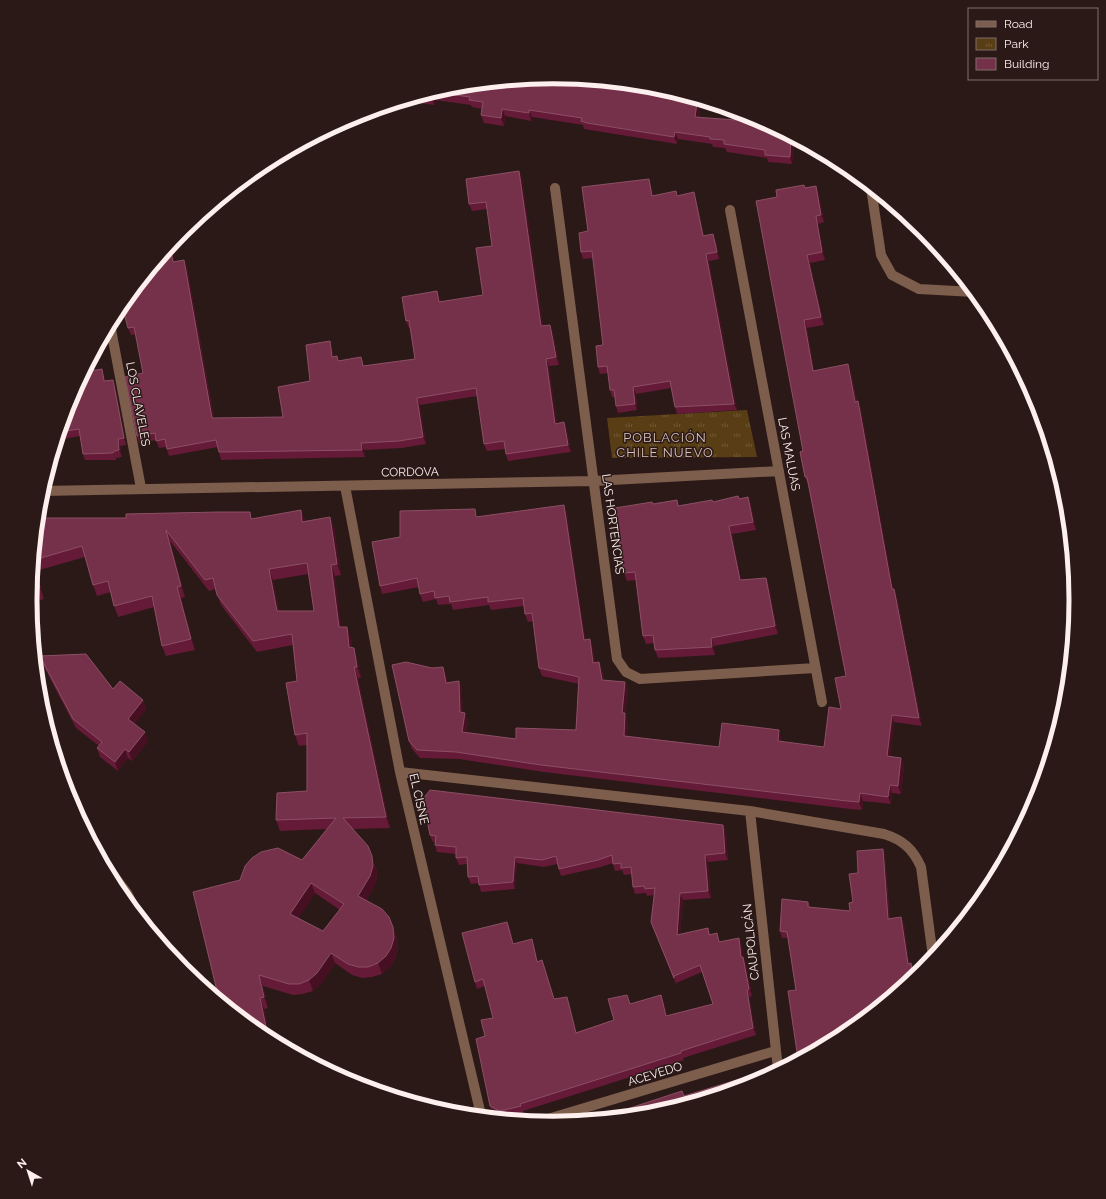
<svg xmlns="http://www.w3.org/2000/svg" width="1106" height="1199" font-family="Raleway,sans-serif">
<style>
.park{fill:url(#park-tufts)}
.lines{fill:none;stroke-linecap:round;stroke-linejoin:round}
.minor{stroke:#7d5d4b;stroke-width:10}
.wall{fill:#651a37;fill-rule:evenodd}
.shaded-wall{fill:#471022}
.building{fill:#76314a;stroke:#8b4f64;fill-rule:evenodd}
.labels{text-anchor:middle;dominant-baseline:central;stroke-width:3;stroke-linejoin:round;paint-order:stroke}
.street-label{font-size:12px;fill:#fcefee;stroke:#2a1917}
.neighbourhood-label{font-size:13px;letter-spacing:1px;fill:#d9c1bd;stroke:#2a1917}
.rim{fill:none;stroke:#fcefee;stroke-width:5}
</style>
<defs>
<pattern id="park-tufts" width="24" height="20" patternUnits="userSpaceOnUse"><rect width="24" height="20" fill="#583d15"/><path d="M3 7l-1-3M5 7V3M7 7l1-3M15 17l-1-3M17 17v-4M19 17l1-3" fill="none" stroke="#715937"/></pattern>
</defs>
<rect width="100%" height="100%" fill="#2a1917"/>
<path class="park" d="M747,410L757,457L612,458L607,418Z"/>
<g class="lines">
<path class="minor" d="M725,108V109
M555,188L617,659L626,672L640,679L815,668
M871,188L881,255L892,275L919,289L974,292
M730,210L822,702
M110,324L141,488
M345,486L400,772L481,1115
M42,491L594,481L779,471
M400,772L750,811L884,834C903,840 913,849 921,867L933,957
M750,811L778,1069
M101,859L127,893L137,913
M541,1121L775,1051"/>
</g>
<path class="wall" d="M451,87L697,103L700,110L699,117L795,139L792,164L768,162L767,158L727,152L725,148L713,147L712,144L678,139L677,144L590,130L584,129L583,125L532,117L531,121L505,116L504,126L484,123L481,115L482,109L472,107L471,105L435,100L434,105L412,102V105L402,103L401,107L390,105Z
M837,161L844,165H839Z
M519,171L522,178L543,326L553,332L559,365L549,366L557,424L567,430L571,452L508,461L506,454L505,449L487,451L484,444L477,396L420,405L426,444L402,448L364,450L365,457L221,460L219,452L218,447L169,456L166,447L159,448L156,440L139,443L137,436L143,373L136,334L131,335L128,328L123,303L171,245L174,262L187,267L214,418L283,417L310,381L332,348L333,356L338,361L361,357L364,366L415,359L410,328H409L406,321L440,298L441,302L483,295L492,246L487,209L472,211L469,204Z
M651,186L653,196L676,191L677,196L694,192L696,199L704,236L716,241L719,259L709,261L737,410L677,414L675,407L671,388L636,394L637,410L618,413L616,406L615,397H612L610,390L608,373L600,374L598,367L603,345L593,258L583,259L581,252L588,231Z
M816,186L819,194L824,222L818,224L825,260L810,263L824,325L807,328L814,371L851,372L857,402L861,409L893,589L897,597L922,726L894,722L890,757L901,758L904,766L901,794L892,793L891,804L863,801L862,810L850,809L544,772L459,759L420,758L412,749L409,741L446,675L447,683L459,681L462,689V712L468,720L466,733L516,739L576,730L579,684L542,676L539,668L533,621L528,622L525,614L524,606L491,610L489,605L453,610L451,604L438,605L436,599L423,602L420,594L419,587L382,594L380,586L400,537L478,517L567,513L585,640L593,647L595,663L599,662L602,670L604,680L625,682L628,690L625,714L628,721L627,736L719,747L782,738V742L824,747L841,709L846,676L808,485L805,477L803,451L777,197L805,188Z
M89,363L91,371L102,369L104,376L105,381L115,386L126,445L120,446L122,457L116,458V460H85L83,454L80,436L58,440L70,399Z
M748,497L751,505L756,530L732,534L741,580L766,578L769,586L778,634L714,646L715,655L658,658L655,650L654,643L646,644L643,636L636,580L627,581L624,573L653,504L677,500L679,506L739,499Z
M301,510L305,521L330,517L334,527L341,575L335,576L341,627L351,637L352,648L357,658L361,678H358L390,828L352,829L376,867L377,877L374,887L366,900L393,927L397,938L398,949L395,959L390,967L382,974L372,977L362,978L352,975L335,963L321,984L313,991L303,994L293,995L263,986L268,1008L264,1009L270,1038L262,1034L240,880L302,860L327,829L280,831L276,820L307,791V745L299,746L295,735L297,681L293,645L257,652L221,605L215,589L209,591L170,541L185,597L181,598L195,650L166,656L162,646L154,607L118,617L114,606L111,592L97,596L93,585L85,557L36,571L44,599L30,603V599L38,518L253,519ZM308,574L314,611H279L273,580ZM315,893L340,910L323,931L298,918Z
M40,656L113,689L143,700L146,709L134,724L148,741L132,761L128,758L118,771L100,757L97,748L99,746L76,728L43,665Z
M723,825L726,831L728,860L708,862L711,898L683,900L680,934L708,928L710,934L719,940L720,942L742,945L743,957L746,964L752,996L749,997L756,1035L683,1058L684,1060L523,1111V1113L503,1118L493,1113L490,1106L485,1036L493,1018L485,986L477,989L475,982L507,922L510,929L513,943L534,946L538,962L542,960L554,999L567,997L569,1004L576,1032L614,1020L630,1004L664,1002L667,1016L713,1004L702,972L676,983V985L651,922L654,895L647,896L646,893L635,894L633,887L632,874L624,875L622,870L615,871L613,863L601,867L561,876L557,864L544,867L517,863L515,889L481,892L479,883L471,884L468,877L467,864L459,865L456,858V854L437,852L435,845V842H433L430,835Z
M883,849L885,856L890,919L901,917L904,924L909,963H911L913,970L914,976L843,1034L796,990L788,938H782L780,931L808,902L810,907L850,911L853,902L858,873Z"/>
<path class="shaded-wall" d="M432,92L435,100L434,105L431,97Z
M693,98L697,99L695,110L692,102Z
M410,99H411L412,102V105Z
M400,102H402V103L401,107Z
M697,103L700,110L697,124L695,117Z
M502,109L505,116L504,126L501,118Z
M529,110L532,117L531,121L529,113Z
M675,132L678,139L677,144L674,137Z
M791,137L795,139L792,164L790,157Z
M519,171L522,178L544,333L541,326Z
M649,179L651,186L655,202L652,196Z
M816,186L819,194L824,222L821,215Z
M694,192L696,199L705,243L703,236Z
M816,216L818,224L825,260L822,252Z
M713,234L716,241L719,259L717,252Z
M171,245L175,269L173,262L170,246Z
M706,254L709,261L737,410L734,404Z
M807,255L810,263L824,325L821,317Z
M184,260L187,267L215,426L212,418Z
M437,291L440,298L442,310L439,302Z
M804,320L807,328L816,379L813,371Z
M550,325L553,332L559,365L556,357Z
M330,341L332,348L334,364L332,357Z
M546,359L549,366L558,431L555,424Z
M89,363L92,378L88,364Z
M848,364L851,372L858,410L855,402Z
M102,369L104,376L106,388L104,381Z
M113,380L115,386L126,445L124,438Z
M633,387L636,394L637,410L635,404Z
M417,398L420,405L426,444L423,437Z
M858,401L861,409L895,597L892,589Z
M564,422L567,430L571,452L568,445Z
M118,439L120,446L122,457L119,450Z
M361,443L364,450L365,457L362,450Z
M748,497L751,505L756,530L753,522Z
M564,505L567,513L587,648L584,640Z
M301,510L305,520V533L302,522Z
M330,517L334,527L341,575L337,564Z
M729,526L732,534L743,588L740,580Z
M166,530L170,541L185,597L181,586Z
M34,563L36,571L44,599L40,588Z
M331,565L335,576L343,638L339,627Z
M269,569L273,580L281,622L277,611Z
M766,578L769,586L778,634L775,626Z
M177,587L181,598L195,650L191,639Z
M894,589L897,597L922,726L919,718Z
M347,627L351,637L353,658L349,647Z
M711,638L714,646L715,655L712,647Z
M590,639L593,647L596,671L593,663Z
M354,648L357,658L361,678L357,667Z
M599,662L602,670L605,688L602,680Z
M354,667L358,678L390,828L386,817Z
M443,667L446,675L449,691L446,683Z
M459,681L462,689L463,720L460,712Z
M625,682L628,690L625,714L628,721L626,744L624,736L622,713Z
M143,700L146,709L131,728L128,719Z
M465,713L468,720L465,740L462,732Z
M892,715L894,722L890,764L887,756Z
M779,730L782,738L781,749L778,741Z
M145,732L148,741L132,761L129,752Z
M125,749L128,758L118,771L115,762Z
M901,758L904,766L901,794L898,786Z
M890,785L892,793L891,804L888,797Z
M860,793L863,801L862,810L859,802Z
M723,825L726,831L728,860L725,853Z
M883,849L885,856L890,926L888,919Z
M705,855L708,862L711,898L708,891Z
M372,856L376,867L377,877L374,887L362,907L358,896Z
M515,857L517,863L515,889L513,882Z
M311,883L315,893L294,925L290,914Z
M680,893L683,900L679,942L677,935Z
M901,917L904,924L910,971L908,964Z
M507,922L510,929L515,950L513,944Z
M393,927L397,938L398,949L395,959L390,967L382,974L378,963Z
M739,938L742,945L744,964L741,957Z
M532,939L534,946L540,969L537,962Z
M331,953L335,963L321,984L313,991L309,980Z
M743,957L746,964L752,996L749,989Z
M911,963L913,970L914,976L913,977Z
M259,975L263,986L268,1008L264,997Z
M674,976L676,983V985L674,978Z
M747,990L749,997L756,1035L753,1028Z
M661,995L664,1002L669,1023L666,1016Z
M260,998L264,1009L270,1038L266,1027Z"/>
<path class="building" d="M553,76L655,87L693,98L692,102L697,103L695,117L736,120L737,111L753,116L791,137L790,157L765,155V150L724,144V140L710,139V137L675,132L674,137L587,123L581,121L582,118L529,110V113L502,109L501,118L481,115L483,102L469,100L470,97L433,92L451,87Z
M432,92L431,97L420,96Z
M519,171L541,326L550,325L556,357L546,359L555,424L564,422L568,445L506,454L504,441L484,444L476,388L417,398L423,437L399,441L361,443L362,450L219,452L216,440L167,449L165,439L156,441L155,433L137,436L125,377L143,373L134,327L128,328L125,317L123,303L170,246L173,262L184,260L212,418L283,417L278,387L310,381L306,345L330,341L332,357L337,356L338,361L361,357L363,366L415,359L409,320L406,321L402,297L437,291L439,302L483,295L476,248L492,246L486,202L469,204L466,179Z
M649,179L652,196L676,191L677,196L694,192L703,236L713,234L717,252L706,254L734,404L675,407L670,381L633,387L635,404L616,406L614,390H610L607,366L598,367L596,346L603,345L592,251L581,252L579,233L588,231L582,187Z
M804,185L805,188L816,186L821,215L816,216L822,252L807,255L821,317L804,320L813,371L848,364L855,402L858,401L892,589H894L919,718L892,715L887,756L901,758L898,786L890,785L888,797L860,793L859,802L847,801L541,765L456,752L417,750L409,741L392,665L406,662L432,668L443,667L446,683L459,681L460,712L465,713L462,732L516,739V728L576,730L579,677L539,668L532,613L525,614L523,598L488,602V597L450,602L449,596L435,598L434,591L420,594L417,578L380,586L372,542L400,537V511L475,509L476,517L564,505L584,640L590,639L593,663L599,662L602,680L625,682L622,713H625L624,736L719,747L722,723L779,730L778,741L824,747L829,707L841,709L835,678L846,676L807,477H805L800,452L803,451L756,201L777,197L776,190Z
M88,364L90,371L102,369L104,381L113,380L124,438L118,439L119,450L114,451L113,453L83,454L79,429L60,432L70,399Z
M738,496L739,499L748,497L753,522L729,526L740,580L766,578L775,626L711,638L712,647L655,650L653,635L643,636L635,572L624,573L615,508L652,502L653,504L677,500L678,506L712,500L713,502Z
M301,510L302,522L330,517L337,564L331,565L339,627H347L349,647L354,648L357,667H354L386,817L343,818L368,846L372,856L373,866L370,876L358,896L382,909L389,917L393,927L394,938L391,948L386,956L378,963L368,967H358L348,964L331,953L317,973L309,980L299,984H289L259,975L264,997L260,998L266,1027L262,1028L263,1035L219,999L193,892L240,880L245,866L252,858L261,852L278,848L302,860L336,818L276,820L277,793L307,791V733L295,735L286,683L297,681L292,634L253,641L217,595L213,578L205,580L166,530L181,586L177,587L191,639L162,646L152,596L114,606L108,581L93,585L82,546L34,560L38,518H126V514L219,512H250L251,519ZM307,563L314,611H277L269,569ZM311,883L344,904L323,931L290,914Z
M33,564L40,588L31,591Z
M86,654L113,689L120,681L143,700L128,719L145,732L129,752L125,749L115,762L97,748L102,742L73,719L40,656Z
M430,790L723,825L725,853L705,855L708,891L680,893L677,935L708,928L709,935L717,933L719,942L739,938L741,957H743L749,989L747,990L753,1028L681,1051V1053L520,1104L521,1106L500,1111L490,1106L476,1039L485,1036L481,1020L493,1018L483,979L475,982L462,933L507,922L513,944L532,939L537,962L542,960L554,999L567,997L576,1033L614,1020L608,999L627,995L630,1004L661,995L666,1016L713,1004L700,965L674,976V978L651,922L655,888L645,889L644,886L633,887L631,867L621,868V863L613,864L612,855L598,860L559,869L556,856L542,860L515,857L513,882L479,885L478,876L468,877L467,857L456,858V847L435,845L436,836L430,835L423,799Z
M883,849L888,919L901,917L908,964L911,963L913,977L843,1034L798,1059L788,991L796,990L787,932L780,931L782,899L808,902V907L850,911L849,903L853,902L849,874L858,873L857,851Z
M756,1074L757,1081L753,1083L655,1112L613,1117L628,1111L627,1109L682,1091L684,1096Z"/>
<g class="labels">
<g class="street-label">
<text transform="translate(138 404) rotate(79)">LOS CLAVELES</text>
<text transform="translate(789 454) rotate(79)">LAS MALUAS</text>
<text transform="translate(410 472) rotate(-1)">CORDOVA</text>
<text transform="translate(613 524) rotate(82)">LAS HORTENCIAS</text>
<text transform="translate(419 799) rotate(77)">EL CISNE</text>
<text transform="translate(751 942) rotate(-96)">CAUPOLICÁN</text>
<text transform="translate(655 1074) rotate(-17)">ACEVEDO</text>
</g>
<g class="neighbourhood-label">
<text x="665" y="437">POBLACIÓN<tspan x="665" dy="15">CHILE NUEVO</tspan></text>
</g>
</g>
<path d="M0 0H1106V1199H0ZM37 600a516 516 0 1 1 1032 0a516 516 0 1 1-1032 0Z" fill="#2a1917" fill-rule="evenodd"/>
<path class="rim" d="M37 600a516 516 0 1 1 1032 0a516 516 0 1 1-1032 0Z"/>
<rect x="968" y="8" width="130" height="72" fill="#2a1917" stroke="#7e6f6d"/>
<rect x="976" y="21" width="20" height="6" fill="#7d5d4b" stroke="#7e6f6d"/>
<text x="1004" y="28" font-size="12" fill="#fcefee">Road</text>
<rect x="976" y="38" width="20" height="12" fill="url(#park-tufts)" stroke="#7e6f6d"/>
<text x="1004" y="48" font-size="12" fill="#fcefee">Park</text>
<rect x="976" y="58" width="20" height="12" fill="#76314a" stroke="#7e6f6d"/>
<text x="1004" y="68" font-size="12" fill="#fcefee">Building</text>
<g transform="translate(28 1171) rotate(321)" stroke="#2a1917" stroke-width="3" paint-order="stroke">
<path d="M0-3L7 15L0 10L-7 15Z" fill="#fcefee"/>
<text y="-6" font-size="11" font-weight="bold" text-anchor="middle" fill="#fcefee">N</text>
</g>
</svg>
